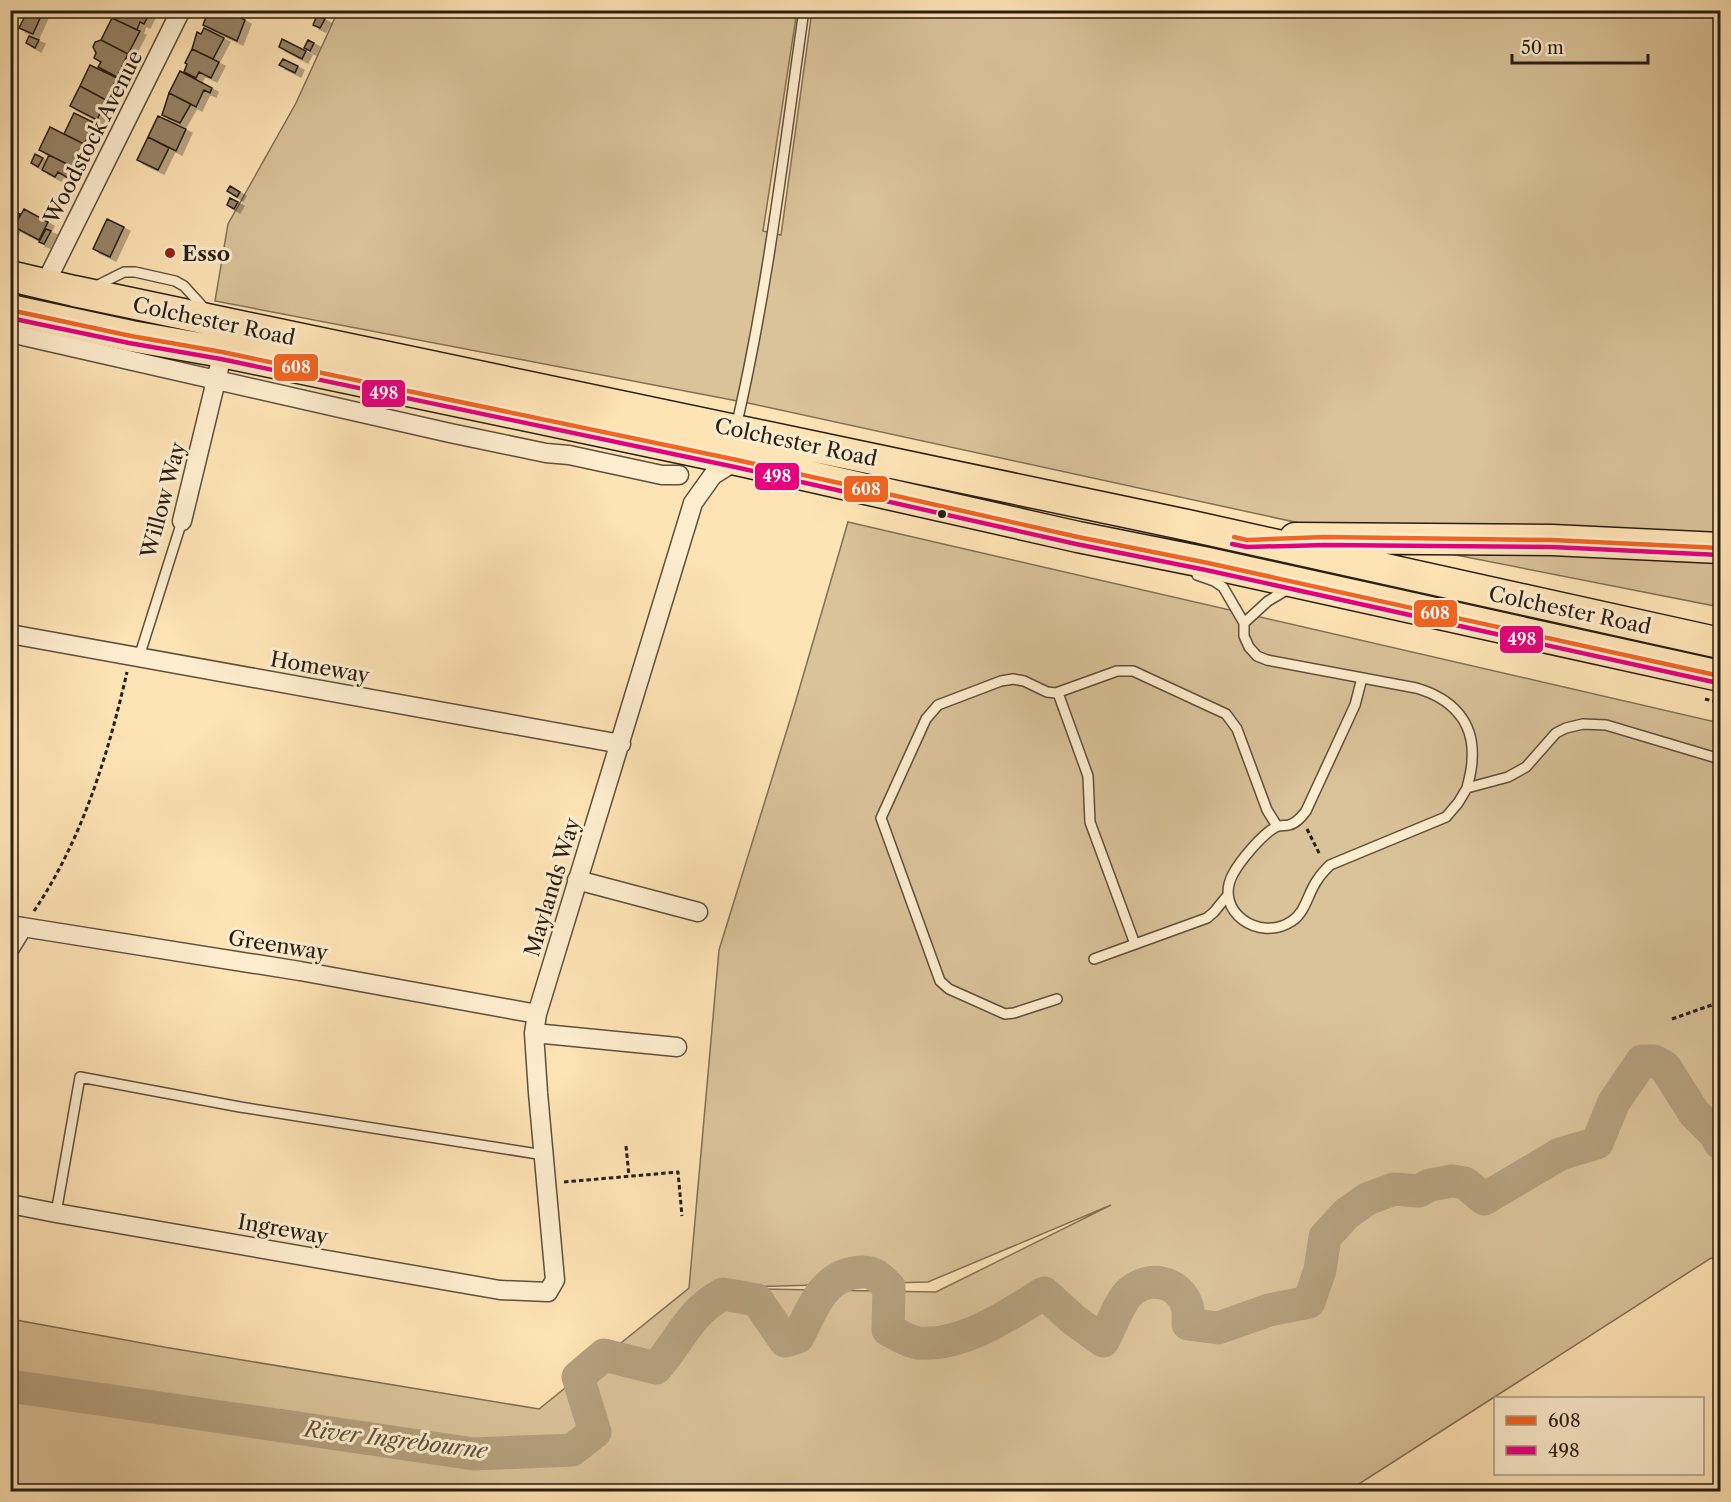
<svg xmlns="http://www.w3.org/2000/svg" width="1731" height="1502" font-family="'Libre Caslon Text',serif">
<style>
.green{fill:#dac299;stroke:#817056;stroke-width:1.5;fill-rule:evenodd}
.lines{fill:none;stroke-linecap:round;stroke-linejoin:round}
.river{stroke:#b5a07e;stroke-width:33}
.building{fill:#978467;stroke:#281e13;stroke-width:1.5;filter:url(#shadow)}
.service-casing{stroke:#5e4f3c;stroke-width:12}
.minor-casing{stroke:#5e4f3c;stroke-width:21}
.trunk-casing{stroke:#281e13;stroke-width:33}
.path{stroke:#281e13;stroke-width:3;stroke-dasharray:4.5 3;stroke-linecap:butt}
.service{stroke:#feedcf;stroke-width:9}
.minor{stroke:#feedcf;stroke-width:18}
.trunk{stroke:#fee3b5;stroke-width:30}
.bus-1-casing{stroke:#feedcf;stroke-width:9}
.bus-2-casing{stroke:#feedcf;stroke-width:9}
.bus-1{stroke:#f26522;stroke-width:4.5}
.bus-2{stroke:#e5007d;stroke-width:4.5}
.poi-dot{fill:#8f2418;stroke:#feedcf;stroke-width:2}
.bus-dot{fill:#281e13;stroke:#feedcf;stroke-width:2}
.labels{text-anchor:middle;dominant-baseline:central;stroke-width:6;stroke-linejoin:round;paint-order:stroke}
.street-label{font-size:21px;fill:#281e13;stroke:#feedcf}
.poi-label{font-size:21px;font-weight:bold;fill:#281e13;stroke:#feedcf;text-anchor:start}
.water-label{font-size:22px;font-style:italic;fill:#60523e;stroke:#feedcf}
.line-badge{stroke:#feedcf;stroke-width:2}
.badge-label{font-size:16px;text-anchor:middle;font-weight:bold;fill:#fff}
</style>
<defs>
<filter id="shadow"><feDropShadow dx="6" dy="4" stdDeviation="0" flood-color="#0004"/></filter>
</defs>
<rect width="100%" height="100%" fill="#fee3b5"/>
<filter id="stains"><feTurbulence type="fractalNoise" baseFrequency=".00333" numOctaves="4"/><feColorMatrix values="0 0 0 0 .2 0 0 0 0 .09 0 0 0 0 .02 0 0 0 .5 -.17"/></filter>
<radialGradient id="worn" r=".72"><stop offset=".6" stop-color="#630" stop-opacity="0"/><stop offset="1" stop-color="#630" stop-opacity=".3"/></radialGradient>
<path class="green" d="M338,11H797L763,231L781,235L812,11H1720V607L1359,536L753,404L215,301L228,224L296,103Z
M848,522L1720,723V1260L1711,1258L1348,1491H11L10,1319L164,1347L539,1409L689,1288L719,950L794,707ZM1111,1205L936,1292L711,1288L928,1282Z"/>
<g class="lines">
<path class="river" d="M10,1386L474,1454L572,1450L595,1432L578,1377L604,1355L656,1368C681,1340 688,1313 723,1294L757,1300L785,1341L798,1337C811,1312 821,1279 853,1273C860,1272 869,1271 875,1275C880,1278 885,1283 889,1287L888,1330C897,1334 908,1342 918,1343C962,1347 1009,1315 1044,1293L1074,1320L1103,1341C1111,1327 1119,1302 1130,1292C1149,1275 1179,1281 1187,1306C1189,1312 1188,1318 1188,1324L1218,1328L1269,1310L1309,1302L1320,1270L1325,1237L1346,1214L1367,1199L1394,1189L1419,1191L1430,1185L1452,1181L1465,1183L1484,1199L1560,1154L1597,1143L1614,1102L1642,1061H1654L1665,1067L1694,1113L1715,1134L1720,1143"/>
</g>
<path class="building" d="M28,10H35L42,14L33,34L19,28Z
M115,10H151L144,24L140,22L137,30L112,18Z
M211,10H227L245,20L237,41L203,25L208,11Z
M317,15L325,19L320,28L313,25Z
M112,18L140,31L128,54L101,40Z
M204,28L224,38L213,59L192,49L197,32L201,34Z
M29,36L39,40L35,48L26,43Z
M282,39L306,51L302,59L279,47Z
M101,40L128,54L117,77L98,67L101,62L94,58L96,53L93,47L95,42Z
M308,40L314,43L310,51L304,48Z
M192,49L219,62L211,78L199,72L196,78L184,72L187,64L185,63Z
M283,59L298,66L295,73L279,65Z
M90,65L117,78L106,100L80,86Z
M180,71L212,88L210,93L204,90L196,107L169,93Z
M80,86L106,100L97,120L70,106Z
M169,93L191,104L180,123L162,115Z
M74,113L95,123L84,144L64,134Z
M158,116L186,129L176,151L148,137Z
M50,127L84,144L73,167L39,150Z
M148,137L169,148L158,170L137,160Z
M35,154L43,158L38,167L31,163Z
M49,155L73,167L68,178L58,172L55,177L42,170Z
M230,186L240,192L237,197L227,191Z
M230,198L238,202L234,209L227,205Z
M10,209L20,214L11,233L10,232Z
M24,209L48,222L39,240L14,227Z
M107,219L124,227L110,257L93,249Z
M46,229L51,231L44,244L39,242Z"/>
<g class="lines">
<g class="service-casing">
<path id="service" d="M94,287L124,272H135L175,281L184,286L205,309
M736,427C768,290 784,149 804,10
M1197,575L1214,581L1223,587L1244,623V636L1249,647L1257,656L1267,660L1416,688C1451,698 1475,721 1472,760C1472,770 1469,779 1467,788
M1244,623L1268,601L1290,588
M139,657L182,521
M1362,678L1355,705L1306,811C1302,816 1297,823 1289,825C1285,826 1280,825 1276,827C1262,834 1240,861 1233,874C1213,911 1259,943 1292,921C1306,912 1308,892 1318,879C1321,874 1326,869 1330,865L1446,817L1458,803L1467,788L1508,777L1526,767L1556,733L1566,728L1583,724L1606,725L1720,759
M1058,693L1088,776L1090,822L1135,944
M1094,959L1207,918L1214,912L1227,896
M1057,999L1014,1013L1005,1014L949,989L940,981L881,818L926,719L938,705L1001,681L1013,679L1024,681L1047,692L1056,693L1117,671H1133L1226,714L1237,729L1267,810L1277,826
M56,1213L80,1077L240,1107L544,1155"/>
</g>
<g class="minor-casing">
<path id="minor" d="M45,284L181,10
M10,333L450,433L546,453L569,455L662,475H679
M182,521L219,368
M10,634L621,744
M577,880L698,912
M10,925L300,971L537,1014
M10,948L23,927
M534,1033L677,1047
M10,1204L56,1213L500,1290L548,1292L555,1280L538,1093L534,1033L537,1014L693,503L713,475L737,460"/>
</g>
<g class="trunk-casing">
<path id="trunk" d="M10,276L74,291L1187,525L1720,643
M10,310L131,336L222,352L737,460L1078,537L1208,563L1720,676
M1295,538L1552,540L1720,548"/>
</g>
<path class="path" d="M1705,699L1720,703
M1307,829L1320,855
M34,911C82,840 108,755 127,672
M1672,1019L1720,1002
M626,1146L629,1176
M564,1182L678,1172L682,1216"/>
<use href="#service" class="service"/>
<use href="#minor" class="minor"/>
<use href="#trunk" class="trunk"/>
<g class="bus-1-casing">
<path id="bus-1" d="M10,310L131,336L222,352L737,460L1078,537L1208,563L1720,676
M1234,537L1247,540L1325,537L1552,540L1720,548"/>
</g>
<g class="bus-2-casing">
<path id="bus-2" d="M10,318L129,343L221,359L735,467L1076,544L1206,570L1718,683
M1232,544L1247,547L1325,545L1552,547L1720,555"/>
</g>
<use href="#bus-1" class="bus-1"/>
<use href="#bus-2" class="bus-2"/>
</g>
<circle class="poi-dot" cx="170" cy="253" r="6"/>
<circle class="bus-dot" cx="942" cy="514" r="5"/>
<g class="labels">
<g class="street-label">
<text transform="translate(93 137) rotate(-63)">Woodstock Avenue</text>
<text transform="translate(214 321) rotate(12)">Colchester Road</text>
<text transform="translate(796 442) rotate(12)">Colchester Road</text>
<text transform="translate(163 500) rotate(-75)">Willow Way</text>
<text transform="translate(1570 610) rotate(12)">Colchester Road</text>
<text transform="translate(320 667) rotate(10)">Homeway</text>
<text transform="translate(552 887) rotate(-73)">Maylands Way</text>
<text transform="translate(278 945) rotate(9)">Greenway</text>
<text transform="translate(283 1229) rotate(10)">Ingreway</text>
</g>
<g class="poi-label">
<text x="182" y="253">Esso</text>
</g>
<g class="water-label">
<text transform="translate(396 1440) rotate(7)">River Ingrebourne</text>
</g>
</g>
<g class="line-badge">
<rect x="273" y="353" width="46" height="29" rx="6" fill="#f26522"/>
<rect x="361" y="379" width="45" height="29" rx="6" fill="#e5007d"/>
<rect x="754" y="462" width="46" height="29" rx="6" fill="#e5007d"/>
<rect x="843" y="475" width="46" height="28" rx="6" fill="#f26522"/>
<rect x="1413" y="599" width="45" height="29" rx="6" fill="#f26522"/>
<rect x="1499" y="625" width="45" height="29" rx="6" fill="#e5007d"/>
</g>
<g class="badge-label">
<text x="296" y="373">608</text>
<text x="384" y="399">498</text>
<text x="777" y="482">498</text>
<text x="866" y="495">608</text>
<text x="1435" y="619">608</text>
<text x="1522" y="645">498</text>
</g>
<rect width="1731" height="1502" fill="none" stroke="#fee3b5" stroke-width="36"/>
<rect x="12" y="12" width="1707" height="1478" fill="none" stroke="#281e13" stroke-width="3"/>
<rect x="18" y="18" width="1695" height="1466" fill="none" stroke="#281e13" stroke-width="1.5"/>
<rect x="1494" y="1397" width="210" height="78" fill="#feedcf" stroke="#a89a84" stroke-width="1.5"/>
<rect x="1506" y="1416" width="30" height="9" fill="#f26522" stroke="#a89a84" stroke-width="1.5"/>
<text x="1548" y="1427" font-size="18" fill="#281e13">608</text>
<rect x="1506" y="1446" width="30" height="9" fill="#e5007d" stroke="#a89a84" stroke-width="1.5"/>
<text x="1548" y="1457" font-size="18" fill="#281e13">498</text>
<path d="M1512 54v9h136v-9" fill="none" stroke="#281e13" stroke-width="3"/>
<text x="1521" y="54" font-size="18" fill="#281e13" stroke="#feedcf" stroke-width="4.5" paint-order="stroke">50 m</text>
<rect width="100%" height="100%" filter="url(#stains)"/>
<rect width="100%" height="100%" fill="url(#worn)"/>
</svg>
